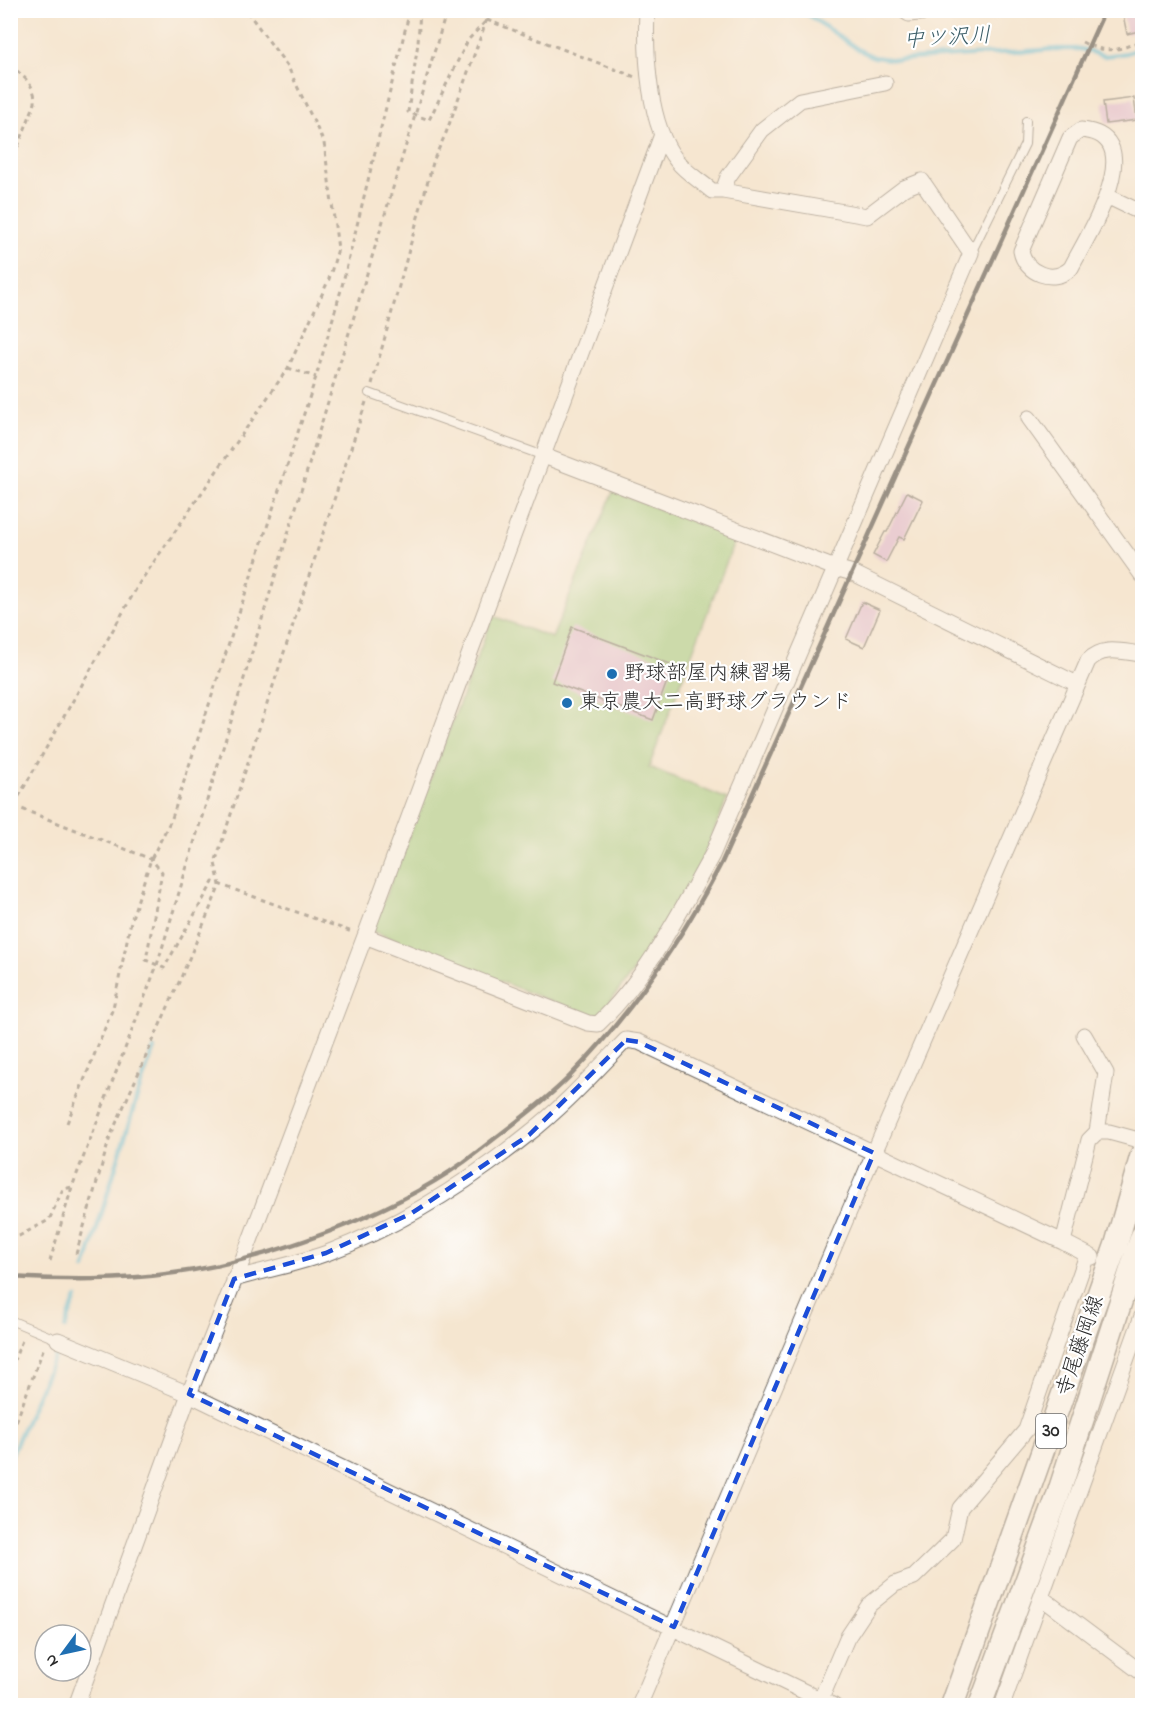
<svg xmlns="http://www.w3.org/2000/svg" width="1153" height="1716" font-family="'Indie Flower','Klee One',sans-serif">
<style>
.green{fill:#9acd7d;stroke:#627c54;stroke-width:1.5}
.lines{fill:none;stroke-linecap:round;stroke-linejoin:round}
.stream{stroke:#58bad6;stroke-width:4.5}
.building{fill:#dcafd2}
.service-casing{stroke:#726c65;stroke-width:10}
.minor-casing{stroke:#726c65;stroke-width:17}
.primary-casing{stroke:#726c65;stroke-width:25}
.path{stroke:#726c65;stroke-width:3;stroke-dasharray:4.5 4.5;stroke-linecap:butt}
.service{stroke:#fff;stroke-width:8}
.minor{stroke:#fff;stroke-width:15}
.primary{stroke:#fff;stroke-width:22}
.rail{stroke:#2b2b2b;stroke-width:4.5}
.marked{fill:none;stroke:#1d4ed8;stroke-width:4.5;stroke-dasharray:12 8;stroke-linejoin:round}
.poi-dot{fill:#1f6fb2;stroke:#fff;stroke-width:2}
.labels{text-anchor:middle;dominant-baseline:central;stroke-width:4.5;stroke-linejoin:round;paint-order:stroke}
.shield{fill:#fff;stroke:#6b6b6b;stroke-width:1.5}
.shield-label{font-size:20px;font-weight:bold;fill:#2b2b2b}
.poi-label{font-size:21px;fill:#2b2b2b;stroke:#fff;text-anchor:start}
.street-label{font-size:21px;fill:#2b2b2b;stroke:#fff}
.water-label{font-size:22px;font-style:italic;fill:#3b5d67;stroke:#fff}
</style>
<rect width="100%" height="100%" fill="#fff"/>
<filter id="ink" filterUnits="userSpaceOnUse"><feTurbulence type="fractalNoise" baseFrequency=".0167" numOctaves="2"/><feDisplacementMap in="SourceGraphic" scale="12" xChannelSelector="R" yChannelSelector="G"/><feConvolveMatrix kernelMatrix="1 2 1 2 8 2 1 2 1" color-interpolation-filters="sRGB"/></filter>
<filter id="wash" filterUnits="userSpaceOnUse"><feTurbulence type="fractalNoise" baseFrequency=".008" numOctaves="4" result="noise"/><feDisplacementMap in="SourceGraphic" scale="24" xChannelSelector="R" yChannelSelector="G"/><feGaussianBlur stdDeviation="1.35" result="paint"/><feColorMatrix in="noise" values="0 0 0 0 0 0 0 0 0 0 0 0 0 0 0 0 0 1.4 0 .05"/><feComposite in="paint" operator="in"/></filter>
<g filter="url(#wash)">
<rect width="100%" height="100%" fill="#f5e6d0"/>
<path class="green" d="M613,492L736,537L649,767L727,799L700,866L659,938L602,1012L595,1016L586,1015L372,931L493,616L552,638Z"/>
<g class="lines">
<path class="stream" d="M801,10L859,50L874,57L897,60L1057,49H1081L1104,56L1127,53L1142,47
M85,1268L140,1087L154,1049
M65,1328L76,1298
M10,1458L56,1353"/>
</g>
<g id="blocks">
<path class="building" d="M1129,10H1143V30L1127,34L1123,15L1129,13Z
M1134,98L1137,120L1106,124L1103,102Z
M907,492L923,500L904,539L899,537L886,562L873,555L885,532H887Z
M862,602L880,610L864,647L846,639Z
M572,627L673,665L653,720L552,682Z"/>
</g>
</g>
<g filter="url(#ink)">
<use href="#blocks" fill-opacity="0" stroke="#726c65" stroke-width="1.5"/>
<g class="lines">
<g class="service-casing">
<path id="service" d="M971,253L1025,144L1026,121
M369,393L544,456
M10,1320L58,1340"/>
</g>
<g class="minor-casing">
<path id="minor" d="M903,10L909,14L947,10
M1081,130C1153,135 1086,238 1071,268C1053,285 1025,273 1021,251L1070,138Z
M723,191L728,177L762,130L800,100L885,83
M1107,196L1142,213
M1029,418L1142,575
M544,456L835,568L853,573L1077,684
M365,936L588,1023L598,1024C646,979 680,912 712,855L971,253L922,181L904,188L867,216L723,191H712C701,181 686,173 677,161C648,126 645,54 647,10
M1084,1035L1106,1073L1097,1132
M1063,1242L1089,1140L1097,1132H1109L1142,1141
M234,1279C265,1270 297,1264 327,1253C399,1226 467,1183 527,1135C563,1107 594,1073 626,1040L639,1042L1063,1242L1092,1257
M58,1340L189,1394L834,1706
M1042,1598L1142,1673
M76,1706L189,1394L243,1259L365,936L661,137
M639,1706L874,1153L1088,661C1103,645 1122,652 1142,654
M818,1706L847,1638L869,1605L895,1584L914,1577L953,1539L960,1508L1026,1430L1087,1255
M1002,1706L1142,1316"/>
</g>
<g class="primary-casing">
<path id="primary" d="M952,1706L1116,1245L1142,1154
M980,1706L1057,1498L1142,1236"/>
</g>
<path class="path" d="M420,10L418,43L408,112L429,120L468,40L486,21
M487,20L635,77
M1082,42C1106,54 1119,51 1142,40
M10,65C23,76 36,85 35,103L10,167
M288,368L316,377
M372,384L434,159L446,133L487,19
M14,806L151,859L162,872L146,960L164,968L213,882L352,932
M10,812L140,582L288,368L329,279L338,249L324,143L288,67L246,10
M67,1123L113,1008L131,921L151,859L172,818L316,377L341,290L410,10
M10,1238L19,1236L49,1220L63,1189L72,1187
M76,1254L110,1137L180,980L220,885L215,863L366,402
M50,1261L72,1187L157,965L447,10
M10,1370L23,1338
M10,1438L44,1347"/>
<use href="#service" class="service"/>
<use href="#minor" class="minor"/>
<use href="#primary" class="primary"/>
<path class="rail" d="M10,1277C65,1280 120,1281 174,1273C266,1261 388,1216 464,1162C480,1150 495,1138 511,1126C531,1110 553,1094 570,1076C633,1012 681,941 722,862L1105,10"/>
</g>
</g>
<path d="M0 0H1153V1716H0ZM626,1040L639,1042L874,1153L674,1627L189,1394L234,1279L326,1253L412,1213L529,1135Z" fill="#f5e6d0" fill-opacity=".55" fill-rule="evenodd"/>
<path class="marked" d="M626,1040L639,1042L874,1153L674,1627L189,1394L234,1279L326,1253L412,1213L529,1135Z"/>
<g class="poi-dot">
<circle cx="612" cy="674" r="6"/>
<circle cx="567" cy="703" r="6"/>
</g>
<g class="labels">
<rect class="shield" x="1036" y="1414" width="30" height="34" rx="4.5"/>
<g class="shield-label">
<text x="1051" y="1431">30</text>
</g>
<g class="poi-label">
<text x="624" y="674">野球部屋内練習場</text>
<text x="579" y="703">東京農大二高野球グラウンド</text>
</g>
<g class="street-label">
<text transform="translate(1081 1346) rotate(-71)">寺尾藤岡線</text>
</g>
<g class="water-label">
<text transform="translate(947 39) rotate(-3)">中ツ沢川</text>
</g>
</g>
<rect width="1153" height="1716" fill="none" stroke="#fff" stroke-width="36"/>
<g transform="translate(63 1653) rotate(237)"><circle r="28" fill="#ffffff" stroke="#aaaaaa" stroke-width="1.5"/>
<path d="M0-4.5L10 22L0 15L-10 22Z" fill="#1f6fb2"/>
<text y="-9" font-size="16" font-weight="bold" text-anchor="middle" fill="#2b2b2b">N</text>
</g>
</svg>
